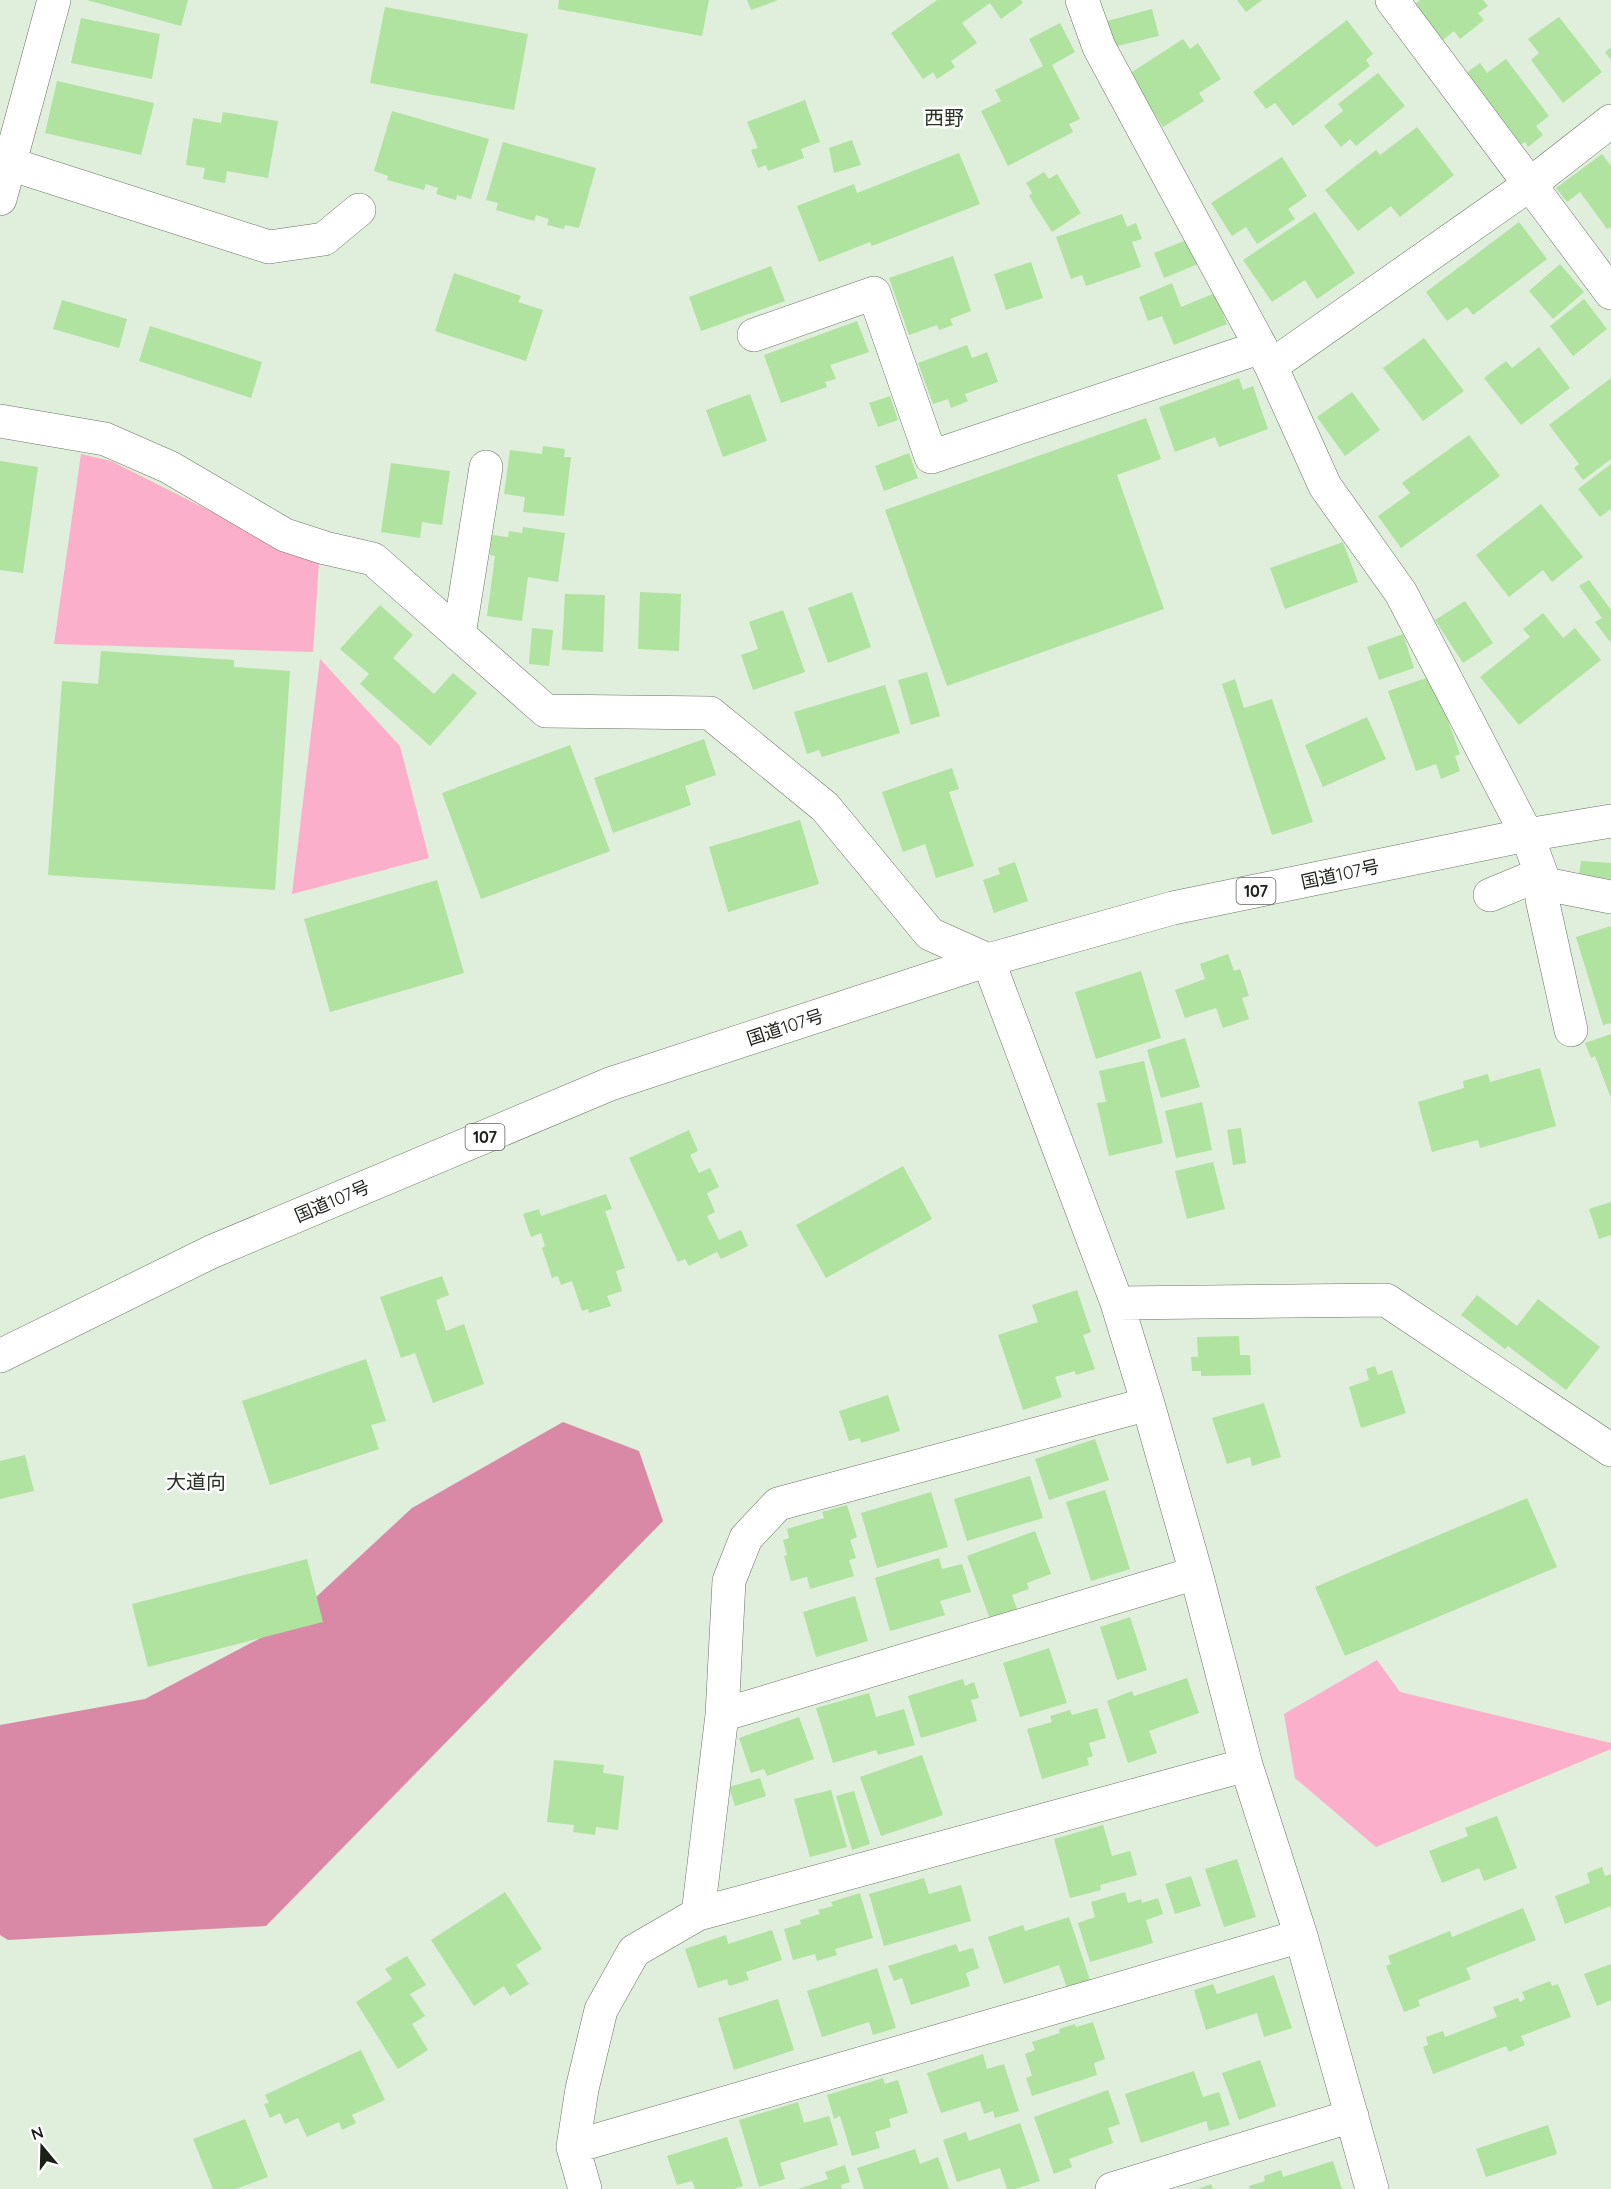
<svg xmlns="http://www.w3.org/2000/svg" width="1611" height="2189" font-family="Quicksand,'Noto Sans JP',sans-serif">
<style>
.green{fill:#fbafca}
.forest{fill:#d989a6}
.building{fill:#b0e2a0}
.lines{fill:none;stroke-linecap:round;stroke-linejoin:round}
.minor-casing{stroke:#697565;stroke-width:34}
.highway-casing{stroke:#697565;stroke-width:34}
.minor{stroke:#fff;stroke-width:33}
.highway{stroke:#fff;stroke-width:33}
.labels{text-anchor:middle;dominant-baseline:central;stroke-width:5;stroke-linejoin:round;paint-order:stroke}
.shield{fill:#fff;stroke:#5f635e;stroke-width:1.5}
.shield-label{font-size:16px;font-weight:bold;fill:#1b2019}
.street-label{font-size:18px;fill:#1b2019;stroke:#fff}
.neighbourhood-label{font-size:20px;fill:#293426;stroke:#fff}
</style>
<rect width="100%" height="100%" fill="#e0eedc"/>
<path class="green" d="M81,454L111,461L248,530L319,562L313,652L54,644Z
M320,659L400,746L429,858L292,894Z
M1377,1660L1400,1692L1611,1743V1749L1376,1847L1295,1778L1284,1714Z"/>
<path class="forest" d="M563,1422L639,1451L663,1521L266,1926L8,1940L0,1935V1725L145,1699L287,1624L412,1508Z"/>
<path class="building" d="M87,0H188L181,26Z
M559,0H709L702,36L558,9Z
M747,0H778L751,10Z
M937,0H1021L1023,3L1001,19L990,3L962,23L977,43L951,61L955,67L937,79L933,72L923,79L891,33Z
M1237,0H1262L1246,12Z
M1420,0H1483L1488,6L1478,13L1484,20L1460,39L1454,31L1443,40L1415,4Z
M385,7L528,34L514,110L370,83Z
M1152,9L1159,36L1113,47L1107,21Z
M1559,17L1602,72L1563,103L1531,60L1539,53L1528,39Z
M81,18L160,34L152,79L71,63Z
M1347,20L1373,54L1366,60L1370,66L1293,126L1275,103L1266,109L1253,92Z
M1060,23L1075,52L1052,65L1080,119L1069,124L1073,132L1008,166L981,111L1001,101L995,90L1043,66L1029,39Z
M1183,39L1190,49L1198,43L1221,79L1199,93L1204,101L1163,127L1129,74Z
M1611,47V60L1605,52Z
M1506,59L1549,116L1536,126L1543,135L1528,147L1525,142L1520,145L1466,73L1480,63L1487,73Z
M1378,73L1405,106L1356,146L1350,139L1341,147L1324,126L1343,111L1338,104Z
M57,81L154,103L141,155L45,133Z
M805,100L820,142L801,149L804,158L768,171L766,165L758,168L751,150L758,148L747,122Z
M392,111L489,139L471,199L457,195L456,200L436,194L438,188L426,184L424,190L387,180L388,176L374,171Z
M223,112L278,121L268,178L227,171L225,183L203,179L205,168L186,165L193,118L221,123Z
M1417,127L1454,175L1400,217L1391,206L1358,231L1325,190L1376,150L1380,155Z
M852,140L861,165L834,173L829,148Z
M503,142L596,168L579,228L565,225L564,229L547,225L549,219L536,215L534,221L496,210L498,203L486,200Z
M959,153L980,204L872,246L870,242L819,262L797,206L854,184L857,193Z
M1602,154L1611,166V227L1607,229L1580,192L1567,202L1556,188Z
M1282,157L1307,196L1288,209L1295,219L1257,244L1246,227L1232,236L1211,203Z
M1044,172L1049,179L1057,174L1081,213L1052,232L1029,196L1032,193L1026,183Z
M1315,212L1355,273L1317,299L1305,280L1272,302L1243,260Z
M1122,214L1127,227L1136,223L1142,239L1132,242L1141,267L1086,286L1082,275L1071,279L1056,237Z
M1519,222L1547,259L1473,315L1467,307L1447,321L1426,292Z
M1189,239L1198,264L1164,278L1154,253Z
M953,256L971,311L950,319L953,325L939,330L937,325L909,335L889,278Z
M1031,262L1043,298L1006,310L994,274Z
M1560,264L1584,292L1553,319L1529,291Z
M771,266L785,301L701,331L689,297Z
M454,273L521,296L518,302L543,310L526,361L435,331Z
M1172,283L1181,307L1215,293L1227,324L1174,345L1162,316L1148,321L1139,297Z
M1584,299L1607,329L1573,356L1550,326Z
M62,300L127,319L119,348L53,329Z
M857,321L869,352L830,365L836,379L825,382L827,387L781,403L764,355Z
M150,326L262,362L251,398L139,361Z
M1424,338L1464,391L1423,421L1383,368Z
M967,345L972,358L987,352L998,382L965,394L968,401L951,408L948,399L933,404L918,363Z
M1539,347L1570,388L1521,425L1484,378L1506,361L1512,368Z
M1239,378L1243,390L1253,386L1268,429L1219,447L1215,437L1175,452L1159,407Z
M1611,378V459L1583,480L1574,468L1579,464L1549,425Z
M1352,392L1380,430L1345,456L1317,417Z
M750,394L767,441L723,457L706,410Z
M890,396L898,420L878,427L869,403Z
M1146,418L1161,459L1117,475L1164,609L947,686L885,510Z
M1469,435L1500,476L1401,548L1378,516L1410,493L1402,483Z
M543,446L565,449L564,457H571L564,516L523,512L525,497L504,494L510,450L542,454Z
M909,453L918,478L884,491L875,466Z
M0,461L38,467L23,573L0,570Z
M391,463L450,471L442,525L422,522L420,538L381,532Z
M1611,464V509L1600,517L1578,489Z
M1541,504L1583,557L1552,582L1543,570L1509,597L1476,555Z
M523,527L565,533L558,582L528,577L522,621L487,616L495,556L490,555L492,535L508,537L509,531L522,533Z
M1343,542L1358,582L1285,609L1270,568Z
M1589,580L1611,610V643L1595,622L1602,618L1579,586Z
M640,592L681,594L679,651L638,649Z
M852,592L871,647L828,663L808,608Z
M565,594L605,595L603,652L562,650Z
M1465,601L1493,643L1463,663L1435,620Z
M380,605L413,635L393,658L434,694L453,673L477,693L430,746L360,684L369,674L340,649Z
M783,610L805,672L753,690L741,655L758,649L749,622Z
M1543,613L1563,638L1575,628L1601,660L1519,725L1480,677L1530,637L1523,629Z
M532,628L553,630L549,666L529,664Z
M1403,634L1414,668L1379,680L1367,647Z
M101,651L234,660V667L290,671L275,890L48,875L62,681L98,684Z
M927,672L940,716L911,725L898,680Z
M1432,676L1460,754L1455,756L1460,771L1441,779L1436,764L1416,771L1388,691Z
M1235,679L1244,708L1272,699L1313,822L1272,835L1222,684Z
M885,685L900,733L822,757L819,750L807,754L794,712Z
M1367,717L1386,759L1323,787L1305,745Z
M704,739L716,775L685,786L691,805L613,833L594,778Z
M570,745L610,851L481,899L442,793Z
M952,768L959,789L949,792L974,866L936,878L925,844L903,852L882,792Z
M800,820L819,884L728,912L709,847Z
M1581,861L1611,863V879L1579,876Z
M1015,862L1028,901L994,913L983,880L1000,874L998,868Z
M437,880L464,973L330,1012L304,919Z
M1611,926V1023L1603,1025L1576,937Z
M1228,954L1234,971L1240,969L1249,996L1242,998L1249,1019L1223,1028L1216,1008L1185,1018L1175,990L1205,979L1200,964Z
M1141,971L1161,1038L1096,1059L1075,992Z
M1611,1034V1098L1595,1056L1591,1058L1585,1043Z
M1185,1038L1200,1087L1161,1098L1147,1050Z
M1144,1061L1163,1143L1109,1156L1097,1103L1106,1102L1099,1071Z
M1540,1068L1556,1126L1480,1148L1478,1140L1432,1152L1418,1102L1464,1088L1463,1081L1488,1074L1490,1082Z
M1202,1102L1212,1150L1176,1158L1165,1111Z
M1241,1128L1246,1163L1233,1165L1227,1130Z
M689,1130L698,1151L690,1155L699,1173L710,1168L719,1187L707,1193L715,1212L707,1216L719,1240L741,1230L748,1246L721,1259L717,1252L689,1266L685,1259L678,1262L629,1158Z
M1213,1162L1225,1209L1187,1219L1175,1171Z
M903,1166L932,1219L826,1278L796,1225Z
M606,1194L612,1209L605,1211L625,1268L616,1271L622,1291L607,1296L611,1306L589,1313L588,1309L582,1311L572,1281L561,1285L558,1276L552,1278L542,1248L545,1246L541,1233L531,1237L523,1214L539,1209L541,1216Z
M1611,1202V1235L1599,1239L1589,1209Z
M442,1276L449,1295L436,1300L446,1331L464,1324L484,1384L433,1403L415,1353L401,1358L380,1297Z
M1077,1290L1091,1332L1083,1335L1095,1369L1076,1375L1075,1371L1055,1377L1062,1397L1023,1410L998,1335L1038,1322L1032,1305Z
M1477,1295L1517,1326L1538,1299L1600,1347L1566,1390L1508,1346L1505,1349L1461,1315Z
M1239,1336L1240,1355H1250L1251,1375L1201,1376V1371H1192L1191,1357H1198L1197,1337Z
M366,1359L386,1421L371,1425L379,1449L270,1485L242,1401Z
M1375,1366L1378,1375L1392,1370L1406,1413L1361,1428L1349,1387L1369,1380L1366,1369Z
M888,1395L900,1431L861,1443L860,1438L849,1441L839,1411Z
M1264,1403L1281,1457L1252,1466L1250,1457L1227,1464L1212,1418Z
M1095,1439L1109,1480L1049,1500L1035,1459Z
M25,1455L34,1491L0,1499V1461Z
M1030,1476L1043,1518L967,1541L954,1499Z
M1105,1490L1130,1569L1091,1581L1066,1502Z
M931,1492L948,1547L877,1568L861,1513Z
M1527,1498L1557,1567L1345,1656L1315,1587Z
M847,1505L857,1537L850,1540L856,1558L849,1560L854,1576L810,1589L807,1577L791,1581L784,1556L787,1555L783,1540L789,1538L787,1529L824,1518L822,1512Z
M1035,1531L1051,1574L1027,1583L1029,1589L1012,1595L1017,1609L990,1619L967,1556Z
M939,1558L942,1569L962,1564L971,1592L940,1601L945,1615L890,1631L875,1578Z
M307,1559L323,1622L148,1667L132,1604Z
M855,1596L868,1641L816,1657L803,1612Z
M1130,1617L1147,1670L1117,1680L1100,1627Z
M1049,1648L1067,1703L1020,1717L1003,1663Z
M1187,1678L1199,1713L1149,1731L1157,1753L1128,1763L1107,1701L1132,1691L1134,1696Z
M963,1679L965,1686L974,1682L979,1698L971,1700L977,1721L921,1738L908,1696Z
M869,1693L876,1717L904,1709L915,1745L878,1755L876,1750L833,1763L816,1708Z
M1097,1708L1106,1738L1089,1743L1093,1756L1087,1758L1089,1765L1042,1779L1027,1729L1052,1722L1050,1716L1070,1710L1072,1715Z
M799,1717L814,1759L767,1776L764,1769L751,1773L739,1738Z
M922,1755L943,1815L881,1836L860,1777Z
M554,1760L604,1765L603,1773L624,1776L618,1830L596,1827L595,1835L573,1832L574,1825L547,1822Z
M760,1778L766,1796L735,1806L729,1787Z
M831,1790L847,1847L810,1857L794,1799Z
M854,1791L870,1844L852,1850L836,1796Z
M1497,1816L1517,1868L1484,1881L1479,1868L1442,1883L1429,1851L1468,1836L1465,1828Z
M1103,1825L1112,1856L1130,1851L1137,1875L1100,1885L1101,1890L1070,1898L1054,1839Z
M1237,1859L1256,1917L1224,1927L1205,1869Z
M1602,1867L1605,1876L1611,1874V1906L1565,1924L1555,1896L1590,1883L1587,1873Z
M1191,1876L1201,1906L1175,1914L1165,1884Z
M924,1878L929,1894L961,1885L971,1921L884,1946L869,1894Z
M505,1892L542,1949L516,1965L529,1984L510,1996L504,1986L474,2006L431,1940Z
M1125,1892L1128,1903L1141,1899L1142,1903L1158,1898L1163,1914L1146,1920L1153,1943L1090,1962L1078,1923L1095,1917L1091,1902Z
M860,1893L873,1938L835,1949L837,1955L817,1961L815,1954L793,1960L784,1929L801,1924L800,1920L820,1914L818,1910L833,1906L831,1902Z
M1523,1908L1536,1940L1466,1968L1471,1979L1418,2000L1420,2006L1404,2012L1386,1966L1391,1964L1388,1956L1450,1931L1452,1937Z
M1069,1917L1090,1980L1067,1988L1059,1965L1004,1984L988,1937L1023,1925L1025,1931Z
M772,1930L782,1960L746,1972L749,1980L729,1986L727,1979L698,1988L685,1949L726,1935L728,1944Z
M956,1944L959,1952L973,1948L979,1968L966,1973L970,1986L911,2005L902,1978L894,1981L888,1966Z
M407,1956L426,1985L410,1994L425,2016L412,2024L428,2050L398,2069L356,2002L392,1979L385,1969Z
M1611,1964V2000L1597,2006L1584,1974Z
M877,1968L896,2028L873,2035L869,2022L822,2037L807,1991Z
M1274,1975L1292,2028L1264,2037L1257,2013L1206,2030L1194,1990L1213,1984L1217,1994Z
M1550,1981L1552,1986L1558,1984L1571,2017L1521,2036L1525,2045L1509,2052L1506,2046L1433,2074L1423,2047L1428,2045L1426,2037L1443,2031L1445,2037L1497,2017L1493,2007L1518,1998L1520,2002L1525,1999L1522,1992Z
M778,1999L794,2050L734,2070L718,2018Z
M1093,2022L1105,2059L1094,2063L1097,2075L1032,2096L1026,2078L1032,2076L1025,2054L1035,2050L1032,2042L1060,2033L1059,2029L1075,2024L1076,2027Z
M361,2050L385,2100L352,2115L356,2123L342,2130L339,2122L307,2137L298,2118L285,2124L280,2113L270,2118L264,2104L269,2103L265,2095Z
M983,2054L987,2069L1004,2064L1019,2111L995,2118L993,2111L984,2114L980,2101L941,2113L927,2073Z
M1260,2060L1276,2106L1239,2120L1222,2073Z
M1194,2071L1203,2097L1219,2092L1230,2125L1209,2131L1206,2121L1141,2143L1125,2094Z
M883,2078L885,2084L898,2080L908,2113L889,2119L891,2127L875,2132L880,2148L852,2156L840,2116L834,2119L827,2095Z
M1108,2090L1120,2124L1108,2128L1113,2143L1069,2159L1072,2167L1054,2174L1034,2117Z
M798,2102L804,2123L829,2116L838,2145L780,2163L785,2179L759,2187L739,2120Z
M245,2119L268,2177L236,2189H213L193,2139Z
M1020,2123L1040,2181L1015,2189H1007L1000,2168L957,2182L943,2140L966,2132L969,2141Z
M1548,2125L1557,2154L1486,2177L1476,2149Z
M727,2137L743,2186L734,2189H695L692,2181L677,2185L667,2156Z
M915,2149L920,2164L938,2157L949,2189H864L857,2168Z
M1333,2161L1342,2189H1250L1249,2186L1265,2181L1264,2176L1281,2170L1283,2177Z
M845,2165L850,2182L841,2185L842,2189H798L828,2179L825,2172Z
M1211,2184L1213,2189H1198Z"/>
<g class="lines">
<g class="minor-casing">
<path id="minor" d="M1082,0L1099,47L1271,366L1325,486L1401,593L1527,835L1545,884L1611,897
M1392,0L1611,293
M10,164L269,247L324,239L359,210
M0,199L54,0
M754,335L874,293L931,457L1261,347
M1271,366L1529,185L1611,121
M0,421L105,439L169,467L285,535L325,548L373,559L546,711L710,713L825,807L930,934L988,960L1117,1303L1148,1404L1196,1573L1246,1765L1301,1936L1372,2189
M459,635L486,467
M1545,884L1542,899L1571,1030
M1490,895L1541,874
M1117,1303L1386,1300L1611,1450
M722,1715L1196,1573
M698,1914L1246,1765
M573,2147L1301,1936
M585,2189L573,2147L582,2089L601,2010L634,1951L698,1914L722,1715L729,1581L746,1538L778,1504L1148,1404
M1112,2189L1352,2116"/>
</g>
<g class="highway-casing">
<path id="highway" d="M0,1356L211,1252L610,1084L988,960L1173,908L1527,835L1611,821"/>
</g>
<use href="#minor" class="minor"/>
<use href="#highway" class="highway"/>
</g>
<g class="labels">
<g class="shield">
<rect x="1236.5" y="878" width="39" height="26" rx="4.5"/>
<rect x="465.5" y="1124" width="39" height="26" rx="4.5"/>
</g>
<g class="shield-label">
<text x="1256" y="891">107</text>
<text x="485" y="1137">107</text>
</g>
<g class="street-label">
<text transform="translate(1340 874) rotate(-12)">国道107号</text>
<text transform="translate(785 1027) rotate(-18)">国道107号</text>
<text transform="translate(332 1201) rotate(-23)">国道107号</text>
</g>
<g class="neighbourhood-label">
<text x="944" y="117">西野</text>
<text x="196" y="1481">大道向</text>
</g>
</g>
<g transform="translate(42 2147) rotate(341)" stroke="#ffffff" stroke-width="4.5" paint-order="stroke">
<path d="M0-4.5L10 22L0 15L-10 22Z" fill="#1b2019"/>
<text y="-9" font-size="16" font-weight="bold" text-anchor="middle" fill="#1b2019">N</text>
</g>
</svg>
